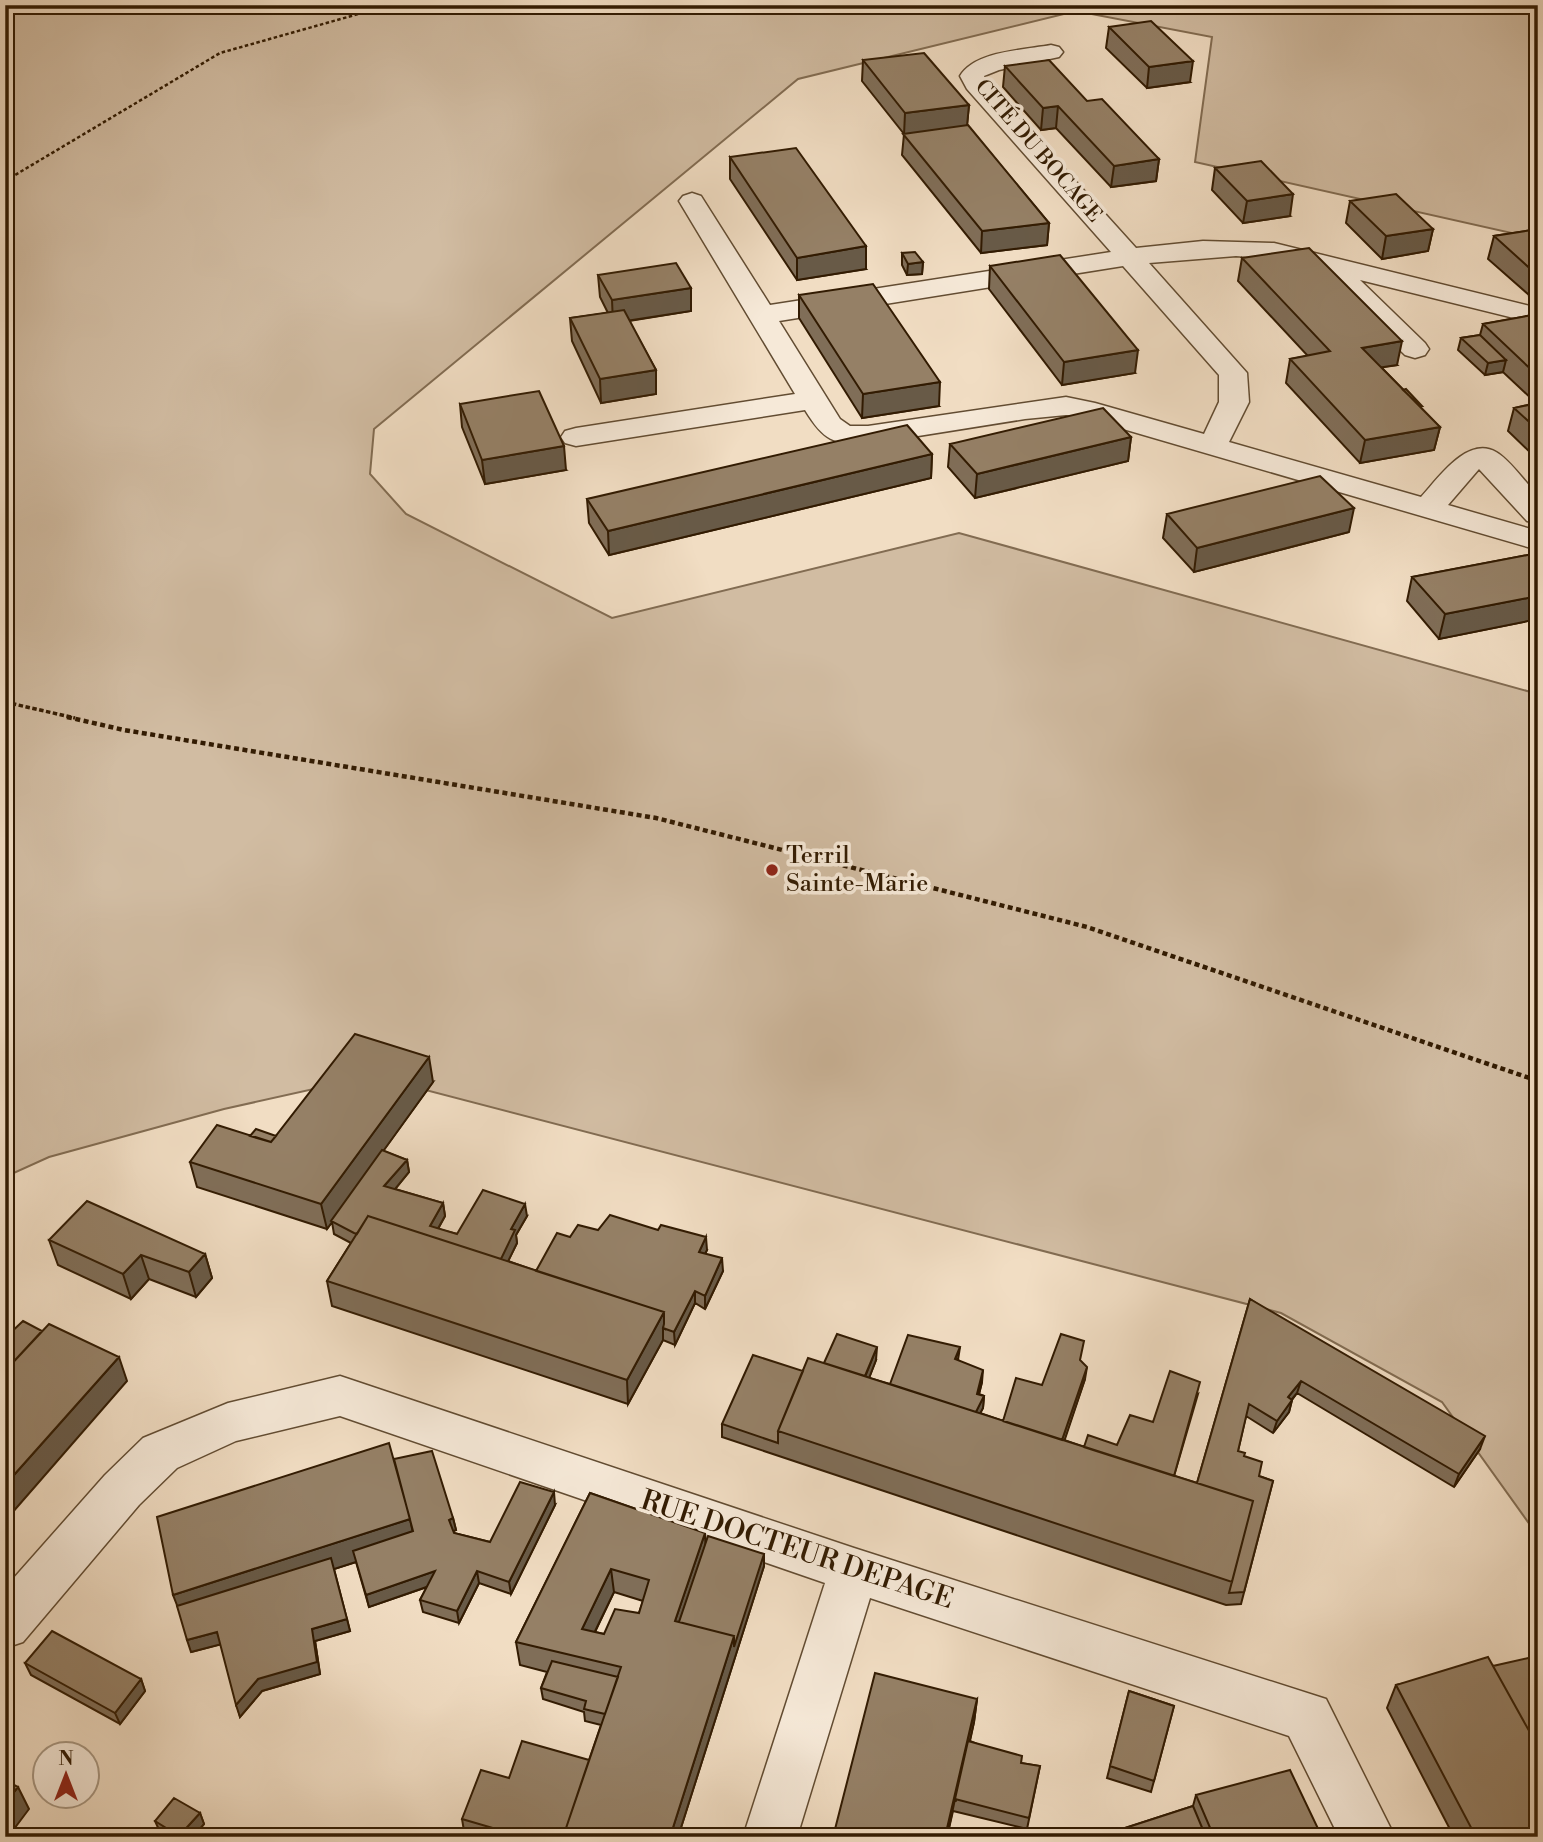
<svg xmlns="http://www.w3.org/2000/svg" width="1543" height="1842" font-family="'Libre Bodoni',serif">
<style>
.green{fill:#d1bca2;stroke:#826c52;stroke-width:2}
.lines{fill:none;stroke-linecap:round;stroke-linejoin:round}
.street-casing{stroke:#624c32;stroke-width:3}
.path-far2{stroke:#321b02;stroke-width:2.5;stroke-dasharray:3.5 2.5;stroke-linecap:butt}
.path-far1{stroke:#321b02;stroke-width:3.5;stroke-dasharray:4.5 2.5;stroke-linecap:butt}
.path{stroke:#321b02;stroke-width:4.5;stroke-dasharray:5 3.5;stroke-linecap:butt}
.street{fill:#f6e9d8;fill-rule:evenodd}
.wall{fill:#806e58;stroke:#321b02;stroke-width:2;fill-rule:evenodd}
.shaded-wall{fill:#685a47;stroke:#321b02;stroke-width:2}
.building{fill:#958066;stroke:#321b02;stroke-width:2;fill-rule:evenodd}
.poi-dot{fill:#8f2418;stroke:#f6e9d8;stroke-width:2.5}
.labels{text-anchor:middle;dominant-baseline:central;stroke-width:7;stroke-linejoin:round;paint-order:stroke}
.far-street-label{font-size:21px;fill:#321b02;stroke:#f6e9d8}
.poi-label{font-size:24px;fill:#321b02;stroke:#f6e9d8;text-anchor:start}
.near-street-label{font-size:28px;fill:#321b02;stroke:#f6e9d8}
</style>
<rect width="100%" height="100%" fill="#f1ddc3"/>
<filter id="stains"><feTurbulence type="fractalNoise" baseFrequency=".00286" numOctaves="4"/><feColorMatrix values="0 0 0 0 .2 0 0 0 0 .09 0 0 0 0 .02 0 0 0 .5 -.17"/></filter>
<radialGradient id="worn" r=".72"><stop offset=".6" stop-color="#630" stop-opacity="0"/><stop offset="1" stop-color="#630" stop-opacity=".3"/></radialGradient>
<path class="green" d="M5,5H1538V239L1195,162L1212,37L1076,11L798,79L374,429L370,474L406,514L612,618L959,533L1538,694V1536L1442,1402L1281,1313L372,1076L224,1109L49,1157L5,1177Z"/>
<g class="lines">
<g class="street-casing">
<path id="street" d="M1051,45L1059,47L1063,52L1059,57L999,70L984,76L986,82L1136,248L1203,241L1274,243L1538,308V324L1360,280L1425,343L1429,349L1425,355L1415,358L1405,355L1333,285L1329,279L1333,274L1274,259L1236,256L1149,263L1247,373L1249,402L1229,442L1421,497C1437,480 1467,435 1496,452C1509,459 1527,484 1538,496V523L1527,521L1479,469L1448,505L1538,531V550L1082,417L1066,415L1025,419L868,444C833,444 824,441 805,410L576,446L565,443L561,437L565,431L576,428L795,394L679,201L683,196L692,193L701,196L770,305L1111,252L967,89L960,76C975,51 1024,50 1051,45ZM1123,266L1219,375V402L1204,434L1095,403L1066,397L868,426H850L840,419L779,321Z
M340,1376L854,1548L1326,1699L1395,1837H1339L1289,1736L870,1598L797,1837H743L825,1583L340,1416L236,1441L177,1468L139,1505L23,1642L5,1648V1588L105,1475L143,1438L228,1403Z"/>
</g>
<path class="path-far2" d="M5,181L220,53L369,11L407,5"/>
<path class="path-far1" d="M5,702L75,718"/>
<path class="path" d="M67,717L124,730L656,818L1087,927L1538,1081"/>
<use href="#street" class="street"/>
</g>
<path class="wall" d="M1109,27L1190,82L1147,88L1106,48Z
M863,60L969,105L967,125L1049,223L1047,245L981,253L902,155L904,134L862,81Z
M1005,66L1087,101L1159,159L1156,181L1111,187L1056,128L1041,130L1003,87Z
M730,157L866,269L797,280L730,179Z
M1215,168L1290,216L1243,223L1212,190Z
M1350,201L1433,229L1428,251L1382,259L1346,223Z
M1538,229V294L1529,295L1488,259L1494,236Z
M902,253L923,262L922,274L907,275L902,265Z
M1242,258L1397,365L1381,367L1440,427L1434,450L1360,463L1286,383L1290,359L1308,356L1238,281Z
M990,266L1135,373L1062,385L989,289Z
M598,275L691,288V311L629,321L656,370V394L601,403L572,341L570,318L608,313L600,297Z
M799,295L939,406L862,418L799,318Z
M1538,314V460L1508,431L1514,408L1536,403L1503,372L1485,375L1458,350L1461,338L1480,335L1483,324Z
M460,404L566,470L485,484L462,427Z
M1131,437L1128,461L975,498L948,467L950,444Z
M932,454L931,478L609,555L589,523L587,499Z
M1167,514L1349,532L1194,572L1163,538Z
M1538,553V619L1439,639L1407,601L1412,577Z
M433,1082L383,1151L407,1160L409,1172L395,1189L443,1203L445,1216L438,1229L457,1234L527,1216L516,1235L517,1243L508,1261L536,1271L570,1237L598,1230L707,1250L705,1254L723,1271L705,1309L695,1303L675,1345L663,1340L628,1404L332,1306L327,1281L351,1243L334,1234L332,1222L327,1229L197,1187L190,1162L250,1136H276Z
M49,1240L205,1254L212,1278L196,1297L149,1279L131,1299L58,1265Z
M1250,1299L1480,1449L1454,1487L1297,1393L1292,1400L1289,1412L1273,1433L1246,1416L1238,1451L1244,1456L1259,1476L1273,1481L1241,1604L1226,1605L722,1437V1424L803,1371L824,1363L876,1360L869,1378L890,1384L958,1360L982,1382L979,1394L984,1396L983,1408L980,1413L1003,1421L1042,1385L1080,1361L1085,1379L1064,1440L1084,1447L1117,1445L1198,1394L1174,1476L1197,1483Z
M394,1459L453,1518L456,1530L453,1531L454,1533L490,1542L555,1505L511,1594L479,1583L459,1623L423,1612L420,1600L427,1587L369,1607L356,1562L334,1569L350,1631L315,1641L320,1674L262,1691L240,1717L221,1644L191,1652Z
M590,1493L705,1533L706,1544L764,1554V1566L678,1837H486L464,1831L462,1819L509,1778L589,1760L601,1725L585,1721L584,1712L543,1699L541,1688L547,1672L520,1665L516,1642ZM614,1592L643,1601L639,1613L604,1634L595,1632Z
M25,1663L141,1679L145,1691L120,1724L31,1675Z
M1493,1666L1538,1837H1454L1387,1708L1396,1685Z
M1129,1691L1174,1706L1151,1792L1107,1778Z
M977,1699L974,1722L970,1741L1021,1763L1040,1766L1027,1829L953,1811L947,1837H833Z
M1196,1795L1322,1837H1120L1122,1829L1193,1806Z
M200,1813L204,1824L193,1837H167L160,1832L155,1821Z"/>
<path class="shaded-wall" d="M1193,61L1190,82L1147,88L1149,67Z
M969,105L967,126L904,135L905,113Z
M1058,106L1056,128L1041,130L1043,108Z
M1159,159L1156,181L1111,187L1114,166Z
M1293,194L1290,216L1243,223L1247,201Z
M1049,223L1047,245L981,253L982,231Z
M1433,229L1428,251L1382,259L1386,236Z
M866,246V269L797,280V258Z
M923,262L922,274L907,275L908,264Z
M1538,272V294L1529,295L1535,273Z
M691,288V311L613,323L612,300Z
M1402,341L1397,365L1358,371L1362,348Z
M1138,350L1135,373L1062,385L1064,362Z
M1506,360L1503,372L1485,375L1488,363Z
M656,370V394L601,403L600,379Z
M940,382L939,406L862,418L863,394Z
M1440,427L1434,450L1360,463L1365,440Z
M1131,437L1128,461L975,498L977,474Z
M564,446L566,470L485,484L482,460Z
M932,454L931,478L609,555L608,531Z
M1354,508L1349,532L1194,572L1197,548Z
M1538,596V619L1439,639L1445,614Z
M429,1057L433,1082L327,1229L321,1204Z
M407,1160L409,1172L387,1199L384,1186Z
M443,1203L445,1216L432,1239L430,1226Z
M525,1204L527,1216L516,1235L517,1243L498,1282L496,1269L511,1229Z
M706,1237L707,1250L699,1265V1252Z
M205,1254L212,1278L196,1297L189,1272Z
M141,1255L149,1279L131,1299L123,1274Z
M722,1258L723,1271L705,1309V1296Z
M695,1291V1303L675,1345L674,1332Z
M664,1312L665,1329L663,1328V1340L628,1404L627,1380Z
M877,1347L876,1360L861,1399V1387Z
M960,1347L958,1360L955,1359Z
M119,1357L127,1381L5,1521V1485Z
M1087,1367L1085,1379L1057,1463L1058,1451Z
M983,1370L982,1382L976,1406L977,1394Z
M1301,1381L1297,1393L1284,1409L1288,1397Z
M984,1396L983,1408L969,1435L970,1422Z
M1292,1400L1289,1412L1273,1433L1277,1421Z
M1485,1436L1480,1449L1454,1487L1459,1474Z
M554,1492L555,1505L511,1594L509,1582Z
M453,1518L456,1530L451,1532L449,1520Z
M410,1519L415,1543L182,1618L173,1595Z
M705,1533L706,1556L680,1633L675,1621Z
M764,1554V1566L678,1837H670L734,1636Z
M611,1569L614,1592L585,1652L582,1629Z
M435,1571L438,1583L369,1607L366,1595Z
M477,1571L479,1583L459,1623L457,1611Z
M347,1619L350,1631L315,1641L320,1674L262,1691L240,1717L236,1705L258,1679L312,1629Z
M217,1632L222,1644L191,1652L187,1640Z
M141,1679L145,1691L120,1724L115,1713Z
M977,1699L974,1722L956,1800L955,1799L947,1837H945Z
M18,1787L29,1809L8,1837H5V1803Z
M200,1813L204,1824L193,1837H180L179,1836Z"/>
<path class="building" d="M1151,21L1193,61L1149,67L1109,27Z
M924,53L969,105L905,113L863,60Z
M1049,60L1087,101L1102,99L1159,159L1114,166L1058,106L1043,108L1005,66Z
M968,125L1049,223L982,231L903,134Z
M796,148L866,246L797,258L730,157Z
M1261,161L1293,194L1247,201L1215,168Z
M1396,194L1433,229L1386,236L1350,201Z
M1538,229V272L1535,273L1494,236Z
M1309,248L1402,341L1362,348L1440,427L1365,440L1290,359L1330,351L1242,258Z
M915,252L923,262L908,264L902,253Z
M1060,255L1138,350L1064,362L990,266Z
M676,263L691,288L612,300L598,275Z
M873,284L940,382L863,394L799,295Z
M624,310L656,370L600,379L570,318Z
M1538,314V376L1483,324Z
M1480,335L1506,360L1488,363L1461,338Z
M1406,389L1422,406H1420L1403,390Z
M539,391L564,446L482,460L460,404Z
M1538,403V430L1514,408Z
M1103,408L1131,437L977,474L950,444Z
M907,425L932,454L608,531L587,499Z
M1320,476L1354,508L1197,548L1167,514Z
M1538,553V596L1445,614L1412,577Z
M355,1034L429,1057L321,1204L190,1162L217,1125L271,1142Z
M256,1129L276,1136L271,1142L250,1136Z
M382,1150L407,1160L384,1186L443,1203L430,1226L457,1234L483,1190L525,1204L511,1229L515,1230L501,1259L368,1216L357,1234L354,1233L331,1221Z
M87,1201L205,1254L189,1272L141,1255L123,1274L49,1240Z
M610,1215L658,1230L661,1225L706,1237L699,1252L722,1258L705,1296L695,1291L674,1332L663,1328L664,1324V1312L536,1271L557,1233L570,1237L578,1225L598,1230Z
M368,1216L664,1312L627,1380L327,1281Z
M1250,1299L1485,1436L1459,1474L1301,1381L1288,1397L1292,1400L1277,1421L1249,1404L1238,1451L1245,1453L1244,1456L1262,1462L1259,1476L1273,1481L1244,1592L1229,1593L1253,1501L1197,1483Z
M23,1321L42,1331L5,1371V1338Z
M49,1324L119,1357L5,1485V1371Z
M837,1334L877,1347L865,1376L824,1363Z
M1061,1334L1084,1341L1080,1360L1087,1367L1062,1440L1003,1421L1016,1378L1042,1385Z
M908,1335L960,1347L955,1359L983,1370L977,1394L984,1396L976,1412L890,1384Z
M753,1355L803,1371L778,1431V1443L722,1424Z
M808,1358L1253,1501L1232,1582L778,1431Z
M1170,1371L1200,1382L1174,1476L1084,1447L1088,1435L1117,1445L1130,1415L1153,1422Z
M389,1443L410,1519L173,1595L157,1517Z
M432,1451L453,1518L449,1520L454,1533L490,1542L520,1482L554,1492L509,1582L477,1571L457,1611L420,1600L435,1571L366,1595L353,1551L413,1531L394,1459Z
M590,1493L705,1533L675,1621L734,1636L670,1837H563L621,1667L516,1642ZM611,1569L649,1580L639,1613L615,1609L604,1634L582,1629Z
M708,1536L764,1554L734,1647V1636L679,1622Z
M331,1558L347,1619L312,1629L317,1662L258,1679L236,1705L217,1632L187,1640L177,1606Z
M52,1631L141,1679L115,1713L25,1663Z
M1488,1657L1538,1747V1837H1476L1396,1685Z
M1533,1657L1538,1665V1747L1493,1666Z
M552,1661L618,1677L605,1714L584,1709L586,1701L541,1688Z
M875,1673L977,1699L945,1837H833Z
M1129,1691L1174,1706L1154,1781L1110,1766Z
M522,1741L589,1760L563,1837H524L462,1819L481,1770L509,1778Z
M968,1741L1022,1756L1021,1763L1040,1766L1029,1818L955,1799Z
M1290,1770L1322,1837H1214L1196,1795Z
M5,1780L18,1787L5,1803Z
M174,1798L200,1813L179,1836L155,1821Z
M1193,1806L1206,1837H1125L1122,1829Z
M5,1831L15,1837H5Z"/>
<circle class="poi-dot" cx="772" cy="870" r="7"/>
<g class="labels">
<g class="far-street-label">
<text transform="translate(1038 151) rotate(49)">CITÉ DU BOCAGE</text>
</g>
<g class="poi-label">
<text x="786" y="856">Terril<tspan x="786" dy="28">Sainte-Marie</tspan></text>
</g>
<g class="near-street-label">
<text transform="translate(797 1550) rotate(18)">RUE DOCTEUR DEPAGE</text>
</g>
</g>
<rect width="1543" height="1842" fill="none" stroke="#f1ddc3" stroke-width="28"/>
<rect x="7" y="7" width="1529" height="1828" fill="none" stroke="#321b02" stroke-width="3.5"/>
<rect x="14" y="14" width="1515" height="1814" fill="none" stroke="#321b02" stroke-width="2"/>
<g transform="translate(66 1775)"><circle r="33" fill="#f6e9d8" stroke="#a89782" stroke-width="2"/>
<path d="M0-5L12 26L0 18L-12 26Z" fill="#8f2418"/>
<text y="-10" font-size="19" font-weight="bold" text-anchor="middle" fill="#321b02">N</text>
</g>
<rect width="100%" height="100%" filter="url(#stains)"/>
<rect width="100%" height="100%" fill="url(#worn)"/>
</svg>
